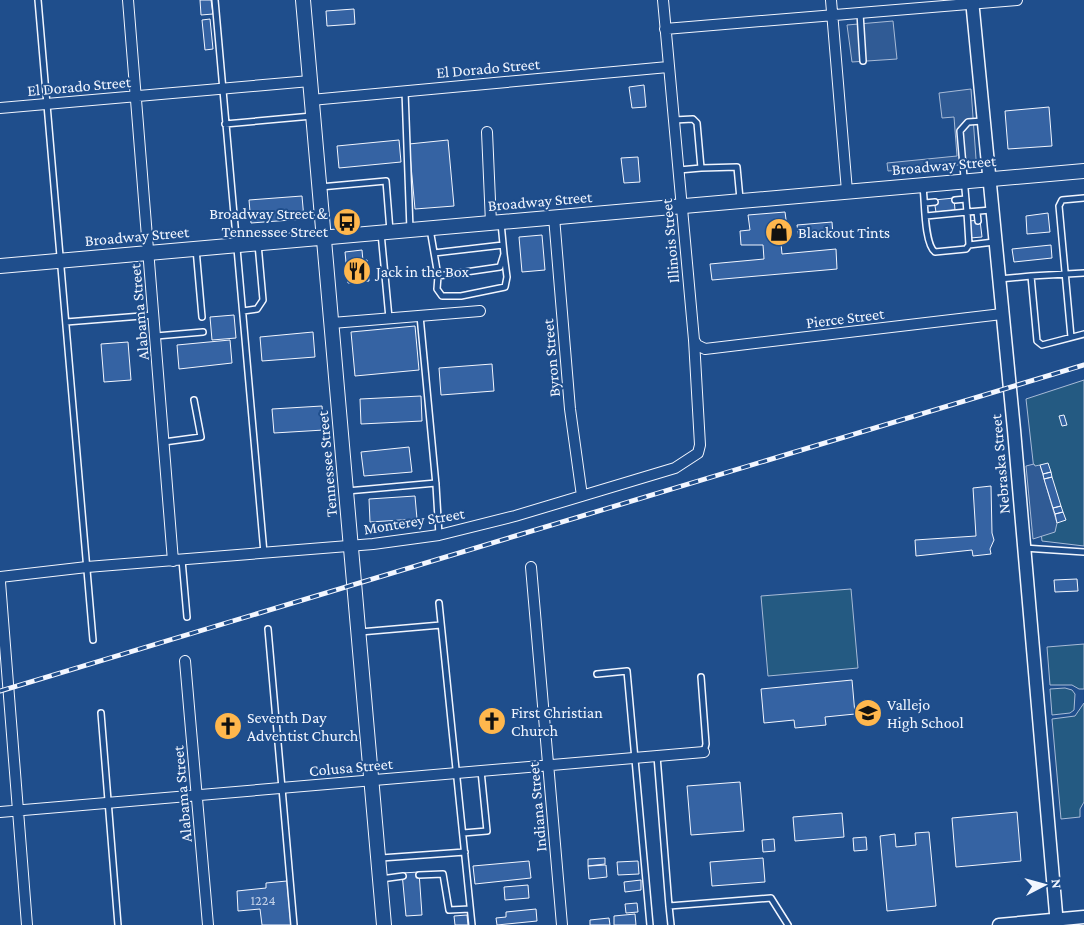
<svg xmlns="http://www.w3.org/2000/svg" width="1084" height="925" font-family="'Crimson Pro',serif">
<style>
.green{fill:#245a82;stroke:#a8bbd7}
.parking{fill:#305b95;stroke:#a8bbd7}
.building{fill:#3563a3;stroke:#f2f6ff}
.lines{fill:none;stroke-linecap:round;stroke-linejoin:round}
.service-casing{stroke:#f2f6ff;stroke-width:8}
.minor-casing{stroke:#f2f6ff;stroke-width:12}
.tertiary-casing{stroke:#f2f6ff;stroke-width:15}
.secondary-casing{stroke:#f2f6ff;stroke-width:16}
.service{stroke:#1f4e8c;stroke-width:5}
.minor{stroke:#1f4e8c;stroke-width:10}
.tertiary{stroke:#1f4e8c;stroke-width:12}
.secondary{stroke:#1f4e8c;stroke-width:14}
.rail-casing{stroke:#f2f6ff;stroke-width:5}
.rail{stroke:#1f4e8c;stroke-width:3;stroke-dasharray:9;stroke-linecap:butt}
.labels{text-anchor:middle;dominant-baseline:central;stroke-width:4;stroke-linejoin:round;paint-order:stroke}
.number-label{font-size:14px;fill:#c3d1e8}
.street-label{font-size:16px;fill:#f2f6ff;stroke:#1f4e8c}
.poi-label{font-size:16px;fill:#f2f6ff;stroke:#1f4e8c;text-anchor:start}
</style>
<rect width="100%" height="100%" fill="#1f4e8c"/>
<path class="green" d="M1084,380V546L1042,541L1026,399Z
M851,589L858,668L768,676L761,596Z
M1084,644V689H1079L1072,685H1050L1047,647Z
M1065,688L1072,690L1075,694L1074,710L1070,713L1052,715L1050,689Z
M1084,703V802L1080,809V817L1061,819L1052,719L1075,716Z"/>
<path class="parking" d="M893,21L897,59L852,62L847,25Z
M971,89L976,159L969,164L888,171L887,163L957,156L954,117L942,118L939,93Z
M1034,464L1035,466L1040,465L1057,523L1055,532L1033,539L1026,466Z"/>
<path class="building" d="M200,0H211L213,14L201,15Z
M354,9L355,24L327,26L326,11Z
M210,19L213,49L205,50L202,20Z
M644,85L646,107L632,108L629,87Z
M1049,107L1052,146L1008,149L1005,111Z
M399,140L401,162L339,168L337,146Z
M448,140L454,206L415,209L409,144Z
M638,157L640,182L624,183L621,158Z
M302,196L304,219L251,223L249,200Z
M954,198L955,210L936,212L934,200Z
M785,212L787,227H783L784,233H780L782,254L836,249L837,269L712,280L710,264L764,259L763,245H741L740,231L750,230L748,215Z
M1048,213L1050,232L1027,234L1026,216Z
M980,220L982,237L970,238L969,221Z
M832,222L833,235L799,238L797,225Z
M542,235L545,270L522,272L519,237Z
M1051,245L1052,258L1014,262L1012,249Z
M362,250L363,261L367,260L369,281L348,283L345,252Z
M234,315L236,338L212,340L210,317Z
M415,326L419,370L355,376L351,332Z
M313,332L315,357L262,361L260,337Z
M230,340L232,363L179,369L177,345Z
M128,342L131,380L104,382L101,344Z
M492,364L494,391L441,395L439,368Z
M421,396L422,421L361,424L360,399Z
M322,406L324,430L274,433L272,409Z
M1064,415L1067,425L1062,426L1059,416Z
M409,447L412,472L364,476L361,452Z
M1048,463L1051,472L1043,474L1040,465Z
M1051,472L1052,477L1044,479L1043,474Z
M1052,477L1061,506L1053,508L1044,479Z
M991,486L992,533L994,540L990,549L991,554L973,556L972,550L916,556L915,540L976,536L973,488Z
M415,496L417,519L370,522L369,499Z
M1061,506L1063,512L1055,514L1053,508Z
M1063,512L1066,520L1057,523L1055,514Z
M1077,579L1078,591L1055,592L1054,580Z
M852,680L855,714L825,717L826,725L795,728L794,720L764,723L761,689Z
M740,782L744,831L691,835L687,786Z
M1017,812L1021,861L956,867L952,818Z
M842,813L844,837L795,841L793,817Z
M929,832L936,906L887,911L880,836L895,834L896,847L916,845L915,833Z
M866,837L867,850L854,851L853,838Z
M774,839L775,851L763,852L762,840Z
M605,858V864L588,866V859Z
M763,858L765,882L712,886L710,862Z
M529,861L531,878L475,884L473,866Z
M638,861L639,874L618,875L617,862Z
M606,865L607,877L589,879L588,866Z
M419,872L422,915L406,916L402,873Z
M641,880V890L625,892L624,882Z
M287,881L291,925H262L260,909L238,911L237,891L266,888V883Z
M528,885L529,898L505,900L504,887Z
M637,903L638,912L626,913L625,904Z
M536,909L537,921L497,925L496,918L506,917V912Z
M635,914L636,925H614V916Z
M467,915L468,925H455L454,916Z
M609,918L610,925H590V920Z"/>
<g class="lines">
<g class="service-casing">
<path id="service" d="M38,0L93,640
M215,0L264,553
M860,13L863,61
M405,91L410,230
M674,120L693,119L697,123L701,168L737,167L740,199
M983,121L968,122L960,131L967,212L991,210
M225,124L312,116
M679,170L701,168
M320,187L386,181L390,231
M923,187C925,201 924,244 935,252L966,249L969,245L967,212L926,216
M955,200L966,199
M925,203L935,202
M977,212L978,221
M501,223L504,254L500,267L438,276L437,289L442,296H461L505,287L507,277L504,254
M430,229L438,276
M381,233L389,318
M969,245L994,242
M196,249L202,317
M434,253L503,245
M1084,273L1031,276L1037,341L1042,345L1084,334
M999,279L1031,276
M243,311L257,309L263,300L258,244
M420,316L436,485L439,535
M66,322L154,315
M156,336L203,332
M1071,337L1059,206L1062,200L1084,198
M164,442L201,437L194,400
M347,491L436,483
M1024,548L1084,552
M182,560L187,617
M439,603L472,925
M268,629L294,925
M360,632L441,625
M597,674L627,671L650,925
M701,677L706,744L704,752
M101,713L118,925
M657,756L669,906
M463,833L487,831L481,771
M381,858L465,852
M419,875L443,874L449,910L470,909
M381,879L403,876
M671,925L669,906L771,898L788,925"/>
</g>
<g class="minor-casing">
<path id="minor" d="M128,0L173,561
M831,0L847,191
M665,29L1017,0
M311,100L668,67
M0,108L310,81
M487,132L491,223
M554,217L570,409L582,496
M332,323L480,311
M694,340L697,345L705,349L1002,314
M531,567L562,925
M0,577L87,567L373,544L439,535L515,516L675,468L698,453L700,445L694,340L663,0
M0,582L27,925
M185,661L208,925
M0,812L704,752"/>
</g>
<g class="tertiary-casing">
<path id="tertiary" d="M972,0L1014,430L1057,925
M999,925L1084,917"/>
</g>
<g class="secondary-casing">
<path id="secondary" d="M303,0L384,925
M0,266L1084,171"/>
</g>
<use href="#service" class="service"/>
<use href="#minor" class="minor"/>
<use href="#tertiary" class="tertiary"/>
<use href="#secondary" class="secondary"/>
<g class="rail-casing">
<path id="rail" d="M0,691L1084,365"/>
</g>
<use href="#rail" class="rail"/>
</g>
<defs>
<g id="bus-disc" transform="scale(1.4375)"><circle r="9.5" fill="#ffb74d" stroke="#1f4e8c"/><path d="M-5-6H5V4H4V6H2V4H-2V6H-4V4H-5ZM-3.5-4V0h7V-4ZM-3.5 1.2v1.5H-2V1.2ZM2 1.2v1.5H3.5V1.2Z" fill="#111"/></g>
<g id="shop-disc" transform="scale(1.4375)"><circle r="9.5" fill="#ffb74d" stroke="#1f4e8c"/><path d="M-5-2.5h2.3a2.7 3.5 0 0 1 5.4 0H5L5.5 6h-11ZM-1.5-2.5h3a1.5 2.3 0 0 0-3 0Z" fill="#111"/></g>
<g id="restaurant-disc" transform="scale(1.4375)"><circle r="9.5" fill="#ffb74d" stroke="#1f4e8c"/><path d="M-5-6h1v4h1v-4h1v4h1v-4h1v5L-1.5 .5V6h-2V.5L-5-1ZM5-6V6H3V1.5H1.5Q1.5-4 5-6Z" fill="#111"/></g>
<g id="school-disc" transform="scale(1.4375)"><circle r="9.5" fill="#ffb74d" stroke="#1f4e8c"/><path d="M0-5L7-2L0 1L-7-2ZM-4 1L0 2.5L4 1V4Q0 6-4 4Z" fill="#111"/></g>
<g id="church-disc" transform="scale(1.4375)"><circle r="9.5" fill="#ffb74d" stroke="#1f4e8c"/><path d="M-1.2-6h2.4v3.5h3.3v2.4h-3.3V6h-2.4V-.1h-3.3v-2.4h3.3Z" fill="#111"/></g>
</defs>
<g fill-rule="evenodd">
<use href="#bus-disc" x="347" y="222"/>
<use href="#shop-disc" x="779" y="232"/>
<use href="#restaurant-disc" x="357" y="271"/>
<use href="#school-disc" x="868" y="713"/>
<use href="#church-disc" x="492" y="721"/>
<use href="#church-disc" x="228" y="726"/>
</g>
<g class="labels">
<g class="number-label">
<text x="263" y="900">1224</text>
</g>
<g class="street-label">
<text transform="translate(488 68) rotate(-5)">El Dorado Street</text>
<text transform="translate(79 86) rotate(-5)">El Dorado Street</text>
<text transform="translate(944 165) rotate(-5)">Broadway Street</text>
<text transform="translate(540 201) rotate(-5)">Broadway Street</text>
<text transform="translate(137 236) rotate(-5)">Broadway Street</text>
<text transform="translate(670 241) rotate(-95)">Illinois Street</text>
<text transform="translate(139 312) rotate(-95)">Alabama Street</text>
<text transform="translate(845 318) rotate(-7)">Pierce Street</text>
<text transform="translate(551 358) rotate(-95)">Byron Street</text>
<text transform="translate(327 464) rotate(-95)">Tennessee Street</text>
<text transform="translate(1000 464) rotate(-95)">Nebraska Street</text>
<text transform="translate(414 521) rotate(-9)">Monterey Street</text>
<text transform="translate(351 767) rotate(-5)">Colusa Street</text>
<text transform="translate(182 794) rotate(-95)">Alabama Street</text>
<text transform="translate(537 807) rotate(-95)">Indiana Street</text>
</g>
<g class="poi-label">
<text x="328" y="213" text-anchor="end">Broadway Street &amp;<tspan x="328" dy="18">Tennessee Street</tspan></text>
<text x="798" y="232">Blackout Tints</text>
<text x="376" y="271">Jack in the Box</text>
<text x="887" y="704">Vallejo<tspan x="887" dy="18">High School</tspan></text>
<text x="511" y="712">First Christian<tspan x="511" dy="18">Church</tspan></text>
<text x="247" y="717">Seventh Day<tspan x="247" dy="18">Adventist Church</tspan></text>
</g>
</g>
<g transform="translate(1044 885) rotate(84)" stroke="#1f4e8c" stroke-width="4" paint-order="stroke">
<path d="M0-4L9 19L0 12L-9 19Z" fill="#f2f6ff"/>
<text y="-8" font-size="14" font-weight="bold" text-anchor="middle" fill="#f2f6ff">N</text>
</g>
</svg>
